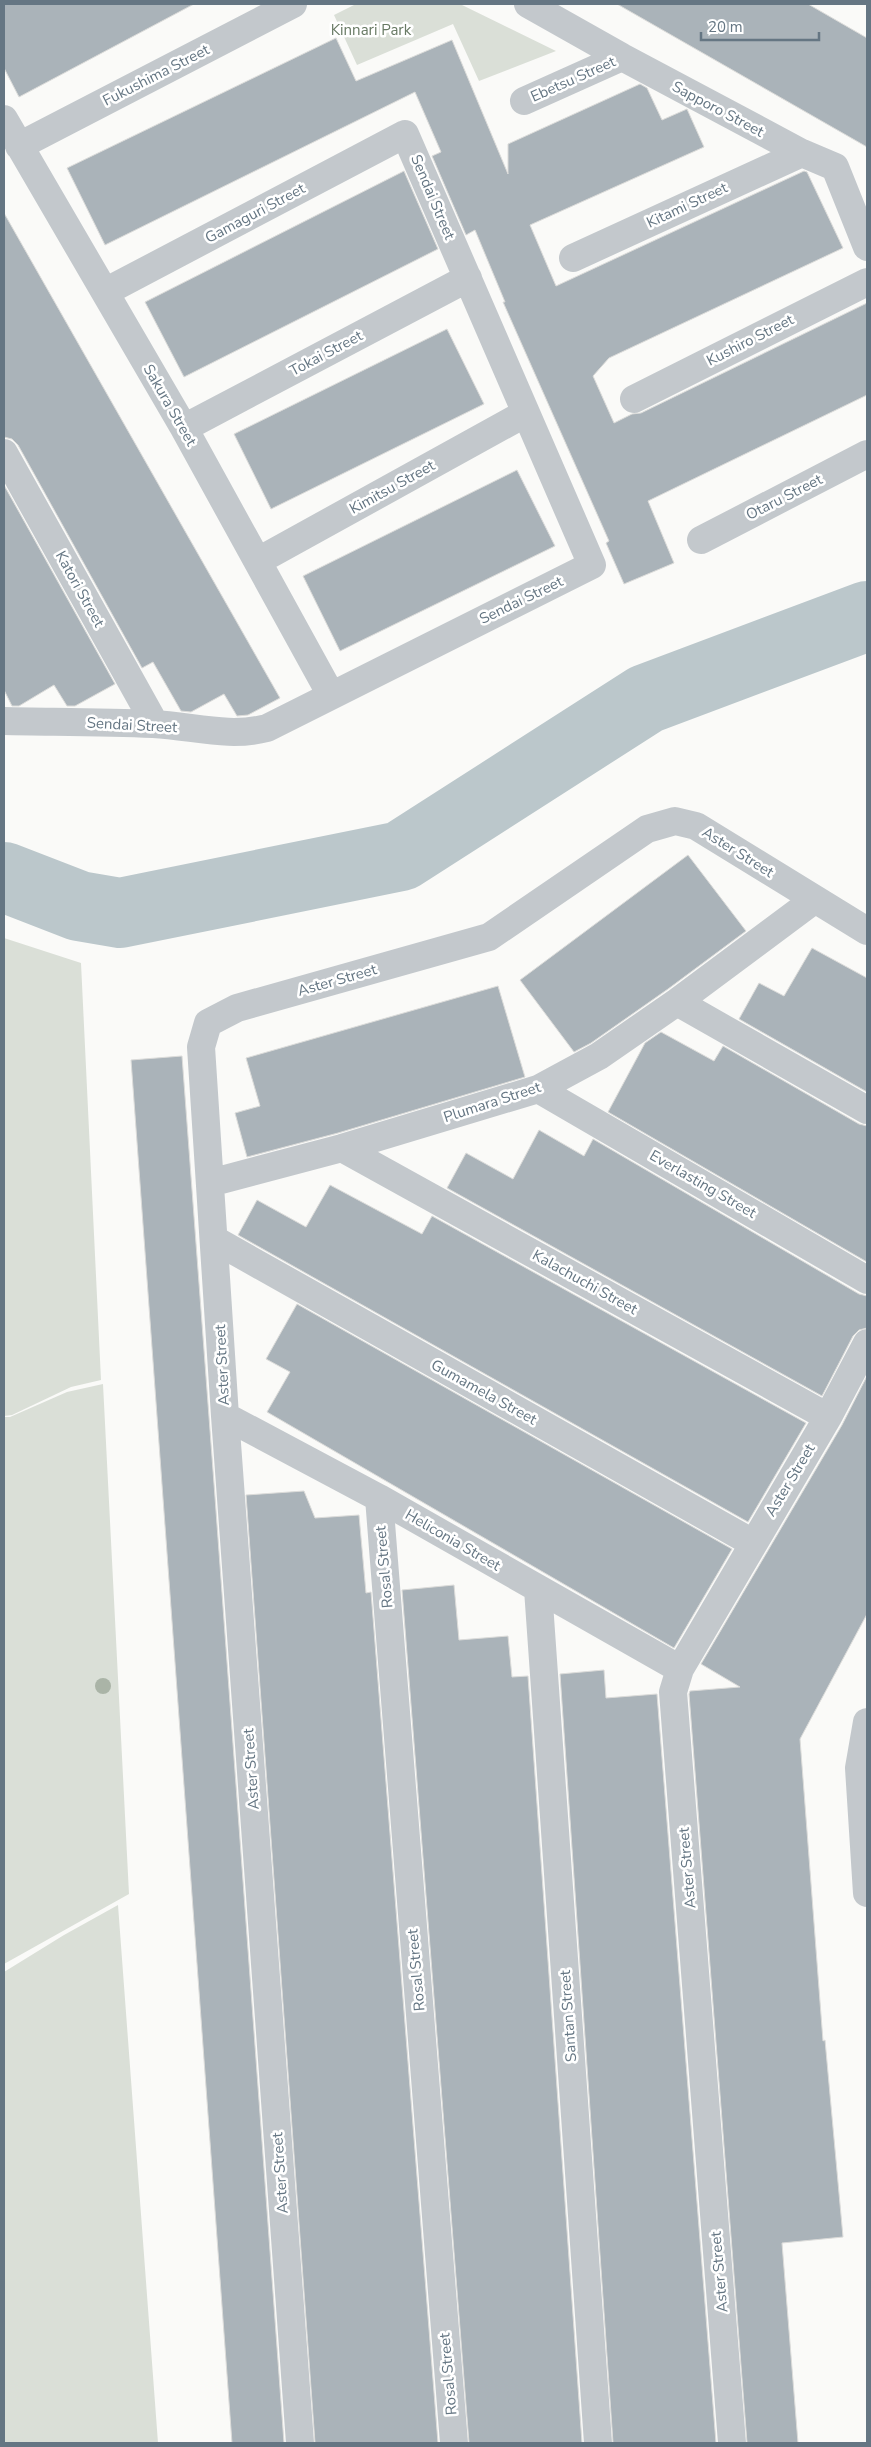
<svg xmlns="http://www.w3.org/2000/svg" width="871" height="2447" font-family="'Nunito Sans',sans-serif">
<style>
.green{fill:#dadfd7}
.lines{fill:none;stroke-linecap:round;stroke-linejoin:round}
.river{stroke:#bbc7cb;stroke-width:70}
.building{fill:#aab3b9;stroke:#dcdcda}
.minor{stroke:#c3c8cc;stroke-width:28}
.tree{fill:#aab4a7}
.labels{text-anchor:middle;dominant-baseline:central;stroke-width:5;stroke-linejoin:round;paint-order:stroke}
.park-label{font-size:15px;fill:#687a64;stroke:#fff}
.street-label{font-size:15px;fill:#657683;stroke:#fff}
</style>
<rect width="100%" height="100%" fill="#fafaf8"/>
<path class="green" d="M356,4H460L556,51L479,81L453,24L357,65L334,15Z
M4,938L81,963L101,1380L71,1387L12,1415L4,1416Z
M103,1384L129,1894L4,1964V1417H10L67,1392Z
M118,1905L158,2443H4V1972L64,1935Z"/>
<g class="lines">
<path class="river" d="M4,877L79,906L120,913L401,856L646,699L867,616"/>
</g>
<path class="building" d="M4,4H194L19,97L4,68Z
M617,4H808L867,38V147Z
M336,38L356,81L452,40L508,174V144L640,84L647,88L662,120L687,109L704,147L530,225L556,286L804,171L807,172L843,248L609,358L593,376L614,423L632,414L641,413L867,303V395L648,501L674,563L624,584L606,543L609,541L503,302H505L475,230L466,235L432,156L441,152L415,92L105,245L67,168Z
M404,171L438,249L184,377L145,302Z
M4,213L280,698L248,715L237,716L224,694L191,712L181,711L153,662L142,668L18,445L12,439L4,437Z
M447,329L484,404L271,509L234,434Z
M517,470L555,546L340,651L303,576Z
M4,485L115,684L75,706H67L54,685L19,706H12L4,690Z
M688,855L746,931L668,989L591,1043L574,1052L520,980Z
M812,948L867,978V1092L739,1019L759,983L784,996Z
M498,986L525,1077L338,1133L247,1157L235,1113L260,1106L246,1058Z
M661,1032L714,1061L723,1046L859,1124L867,1126V1262L608,1112L645,1043Z
M182,1056L215,1497L284,2443H232L131,1060Z
M539,1130L584,1156L593,1139L859,1294L867,1296V1328L859,1330L853,1336L822,1396L447,1188L466,1153L513,1179Z
M330,1185L422,1234L432,1216L806,1423L748,1522L238,1235L257,1200L306,1227Z
M297,1304L732,1549L674,1648L267,1412L290,1372L266,1359Z
M867,1376V1614L800,1739L823,2041L825,2040L843,2237L782,2243L798,2443H747L689,1694L690,1691L740,1687L701,1664L842,1425Z
M304,1491L315,1518L359,1515L366,1593L371,1592L438,2443H315L246,1495Z
M454,1585L459,1640L508,1636L512,1677L528,1676L582,2443H469L402,1590Z
M604,1670L606,1698L657,1694L716,2443H613L560,1674Z"/>
<g class="lines">
<path class="minor" d="M528,4L622,57L802,153L835,167L867,247
M524,101L622,57
M4,119L184,428L331,695
M19,146L293,4
M573,258L802,153
M634,399L867,282
M184,428L468,278
M4,453L155,724
M701,540L867,454
M258,561L526,413
M4,721C54,722 104,722 153,724C193,726 228,738 267,728L592,565L405,134L105,292
M677,1002L867,1110
M538,1089L867,1280
M342,1148L828,1417
M210,1183L342,1148L538,1089L599,1056L677,1002L814,900
M215,1240L753,1543
M225,1416L379,1498L680,1669
M379,1498L454,2443
M538,1589L598,2443
M867,1722L859,1768L867,1893
M300,2443L225,1416L201,1047L208,1023L237,1008L489,937L647,829L675,821L696,826L867,931
M732,2443L673,1692L680,1669L828,1417L867,1343"/>
</g>
<circle class="tree" cx="103" cy="1686" r="8"/>
<g class="labels">
<g class="park-label">
<text x="371" y="30">Kinnari Park</text>
</g>
<g class="street-label">
<text transform="translate(156 75) rotate(-27)">Fukushima Street</text>
<text transform="translate(573 79) rotate(-24)">Ebetsu Street</text>
<text transform="translate(718 109) rotate(28)">Sapporo Street</text>
<text transform="translate(433 197) rotate(67)">Sendai Street</text>
<text transform="translate(687 205) rotate(-25)">Kitami Street</text>
<text transform="translate(255 213) rotate(-28)">Gamaguri Street</text>
<text transform="translate(750 340) rotate(-27)">Kushiro Street</text>
<text transform="translate(326 353) rotate(-28)">Tokai Street</text>
<text transform="translate(170 405) rotate(60)">Sakura Street</text>
<text transform="translate(392 487) rotate(-29)">Kimitsu Street</text>
<text transform="translate(784 497) rotate(-27)">Otaru Street</text>
<text transform="translate(80 589) rotate(61)">Katori Street</text>
<text transform="translate(521 600) rotate(-26)">Sendai Street</text>
<text transform="translate(132 725) rotate(3)">Sendai Street</text>
<text transform="translate(738 852) rotate(32)">Aster Street</text>
<text transform="translate(337 980) rotate(-16)">Aster Street</text>
<text transform="translate(492 1102) rotate(-18)">Plumara Street</text>
<text transform="translate(703 1184) rotate(30)">Everlasting Street</text>
<text transform="translate(585 1282) rotate(29)">Kalachuchi Street</text>
<text transform="translate(222 1365) rotate(-93)">Aster Street</text>
<text transform="translate(484 1392) rotate(29)">Gumamela Street</text>
<text transform="translate(790 1480) rotate(-59)">Aster Street</text>
<text transform="translate(453 1540) rotate(30)">Heliconia Street</text>
<text transform="translate(384 1567) rotate(-95)">Rosal Street</text>
<text transform="translate(251 1769) rotate(-94)">Aster Street</text>
<text transform="translate(687 1868) rotate(-95)">Aster Street</text>
<text transform="translate(416 1970) rotate(-95)">Rosal Street</text>
<text transform="translate(568 2016) rotate(-94)">Santan Street</text>
<text transform="translate(280 2173) rotate(-94)">Aster Street</text>
<text transform="translate(719 2272) rotate(-95)">Aster Street</text>
<text transform="translate(448 2374) rotate(-95)">Rosal Street</text>
</g>
</g>
<rect width="871" height="2447" fill="none" stroke="#657683" stroke-width="10"/>
<path d="M701 32v8h118v-8" fill="none" stroke="#657683" stroke-width="2.5"/>
<text x="708" y="32" font-size="15" fill="#657683" stroke="#ffffff" stroke-width="4" paint-order="stroke">20 m</text>
</svg>
